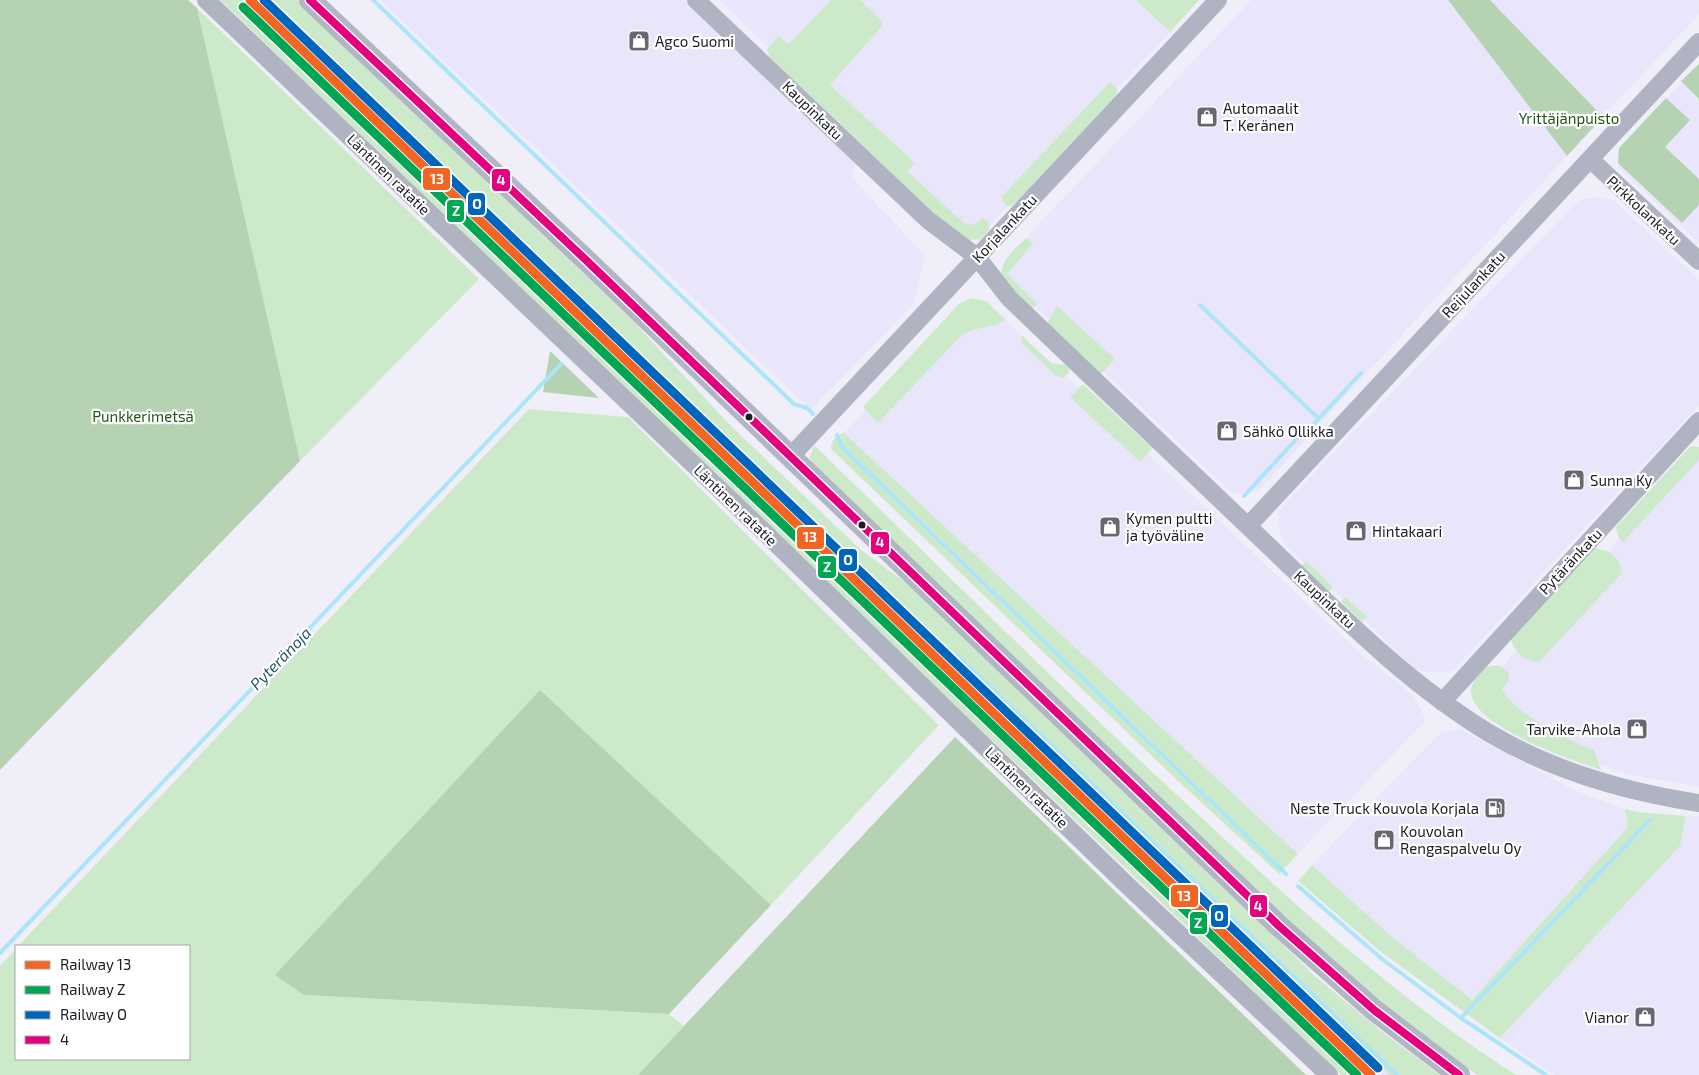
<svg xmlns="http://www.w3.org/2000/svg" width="1699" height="1075" font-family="'Exo 2',sans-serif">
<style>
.built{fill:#e9e6fb}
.green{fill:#cceaca}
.forest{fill:#b5d2b3}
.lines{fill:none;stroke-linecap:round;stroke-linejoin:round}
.stream{stroke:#ace5f9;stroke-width:4}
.minor{stroke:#afb3c2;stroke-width:18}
.major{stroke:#b1b5c6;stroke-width:22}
.bus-1-casing{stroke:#fff;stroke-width:11}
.bus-1{stroke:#e5007d;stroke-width:8}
.rail-1-casing{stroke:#fff;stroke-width:12}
.rail-2-casing{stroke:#fff;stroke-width:12}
.rail-3-casing{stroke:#fff;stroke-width:12}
.rail-1{stroke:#f26522;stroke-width:9}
.rail-2{stroke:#00a651;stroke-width:9}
.rail-3{stroke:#0065bd;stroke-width:9}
.bus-dot{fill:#1e1d27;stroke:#fff;stroke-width:2}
.labels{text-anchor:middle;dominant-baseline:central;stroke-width:4.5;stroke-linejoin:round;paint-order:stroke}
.poi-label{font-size:15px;fill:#1e1d27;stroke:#fff;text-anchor:start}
.street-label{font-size:15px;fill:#1e1d27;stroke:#fff}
.park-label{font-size:15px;fill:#235715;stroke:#fff}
.water-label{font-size:16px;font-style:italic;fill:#2a5966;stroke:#fff}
.line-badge{stroke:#fff;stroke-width:2}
.badge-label{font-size:14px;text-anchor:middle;font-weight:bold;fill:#fff}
</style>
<rect width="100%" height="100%" fill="#f0eff9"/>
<path class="built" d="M243,0H271L1389,1075H1363Z
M380,0H684L856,163L851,177L925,255L915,302L811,410Z
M719,0H1136L1170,32L981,235H963Z
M1251,0H1448L1567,156L1259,490L1233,494L1005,278V260Z
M1490,0H1699V14L1603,117Z
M1699,65V243L1618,167L1619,148Z
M1598,197L1613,200L1699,280V405L1454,669L1445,673L1421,671L1414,668L1284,543L1278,528L1279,513L1285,503L1576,203L1584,199Z
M989,304L1364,657L1413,695L1426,720L1298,854L844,433L964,306Z
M1699,453V787L1631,775L1587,760L1484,688L1489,680Z
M1460,729L1578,792L1625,809L1628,827L1472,1000L1392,937L1312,865L1441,732Z
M1686,816H1699V1075H1555L1500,1038L1680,846Z"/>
<path class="green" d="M220,0H243L1363,1075H1341Z
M271,0H297L632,320L728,423L861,550L910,586L1315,976L1381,1031L1440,1075H1389Z
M831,0H860L881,20L882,26L830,85L915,163L907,171L966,225L975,224L982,218L988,221L989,230L981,239L967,240L956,234L770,58L767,50L778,36L789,44Z
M1136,0H1199L1170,32Z
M197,8L479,279L300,461Z
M1110,82L1118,90L1115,97L1014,204L1011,206H1006L1001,197Z
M1026,238L1033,243L1007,274L1037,304L1032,309L1002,279C998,261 1015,250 1026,238Z
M971,298L986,301L1006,320C992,329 976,326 962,335L878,423L863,407L959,304Z
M1057,306L1115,359L1100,375L1047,323Z
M1021,335L1051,363L1066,365L1070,372L1062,378L1055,375L1022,343Z
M1083,384L1152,448L1140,462L1070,397Z
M529,409L628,417L939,725L771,905L539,691L304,995L669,1014L684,1026L638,1075H0V966L16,949V1059H189V946H18Z
M844,433L1298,854L1279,874L1178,781L831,449C831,440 836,435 844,433Z
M814,445C943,570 1071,698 1204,820C1303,912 1402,1002 1516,1075H1477L1415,1031L1328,959L811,463L810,456Z
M1691,446L1699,447V460L1623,542L1618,536L1616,527Z
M1594,548C1610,550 1620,557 1622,573L1540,661C1528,665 1511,649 1511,638Z
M1306,561L1333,587L1328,592L1301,566Z
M1345,597L1367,617L1362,622L1341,602Z
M1499,665L1508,673L1509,680L1502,690C1519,716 1565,739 1594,750L1601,770C1572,760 1468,726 1471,689C1472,681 1480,673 1486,667Z
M1625,809L1638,812L1686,816L1680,846L1500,1038L1381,952L1298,881L1312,865L1392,937L1472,1000L1628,827Z"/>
<path class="forest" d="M0,0H188L197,8L300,461L0,770Z
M1448,0H1490L1603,117L1567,156Z
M1699,64V99L1681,81Z
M1666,98L1690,120L1665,147L1699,179V205L1682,223L1618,163L1619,148Z
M550,351L599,398L543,392Z
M540,690L771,905L669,1014L304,995L275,975Z
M955,737L1306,1075H638Z"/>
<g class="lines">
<path class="stream" d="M373,0L794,404L807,408L813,414
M1200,305L1318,418
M1312,426L1361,373
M837,435L842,447L1286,874
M1244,496L1300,435
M957,655L1397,1075
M1298,886L1382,959L1461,1018
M0,953L561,364
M1546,1075L1461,1018L1650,820"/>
<path class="minor" d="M206,0L758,526L1127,885L1329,1075
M696,0L928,220L977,257L1009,298C1090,376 1172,454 1253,531C1328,602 1400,679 1489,733C1553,771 1626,792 1699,803
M1590,159L1699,261
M790,457L1218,0
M1248,526L1699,42
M1442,702L1699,421"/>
<path class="major" d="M310,0L587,261L1279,926L1374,1010L1459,1075"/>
<g class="bus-1-casing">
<path id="bus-1" d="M310,0L587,261L1279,926L1374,1010L1459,1075"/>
</g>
<use href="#bus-1" class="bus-1"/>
<g class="rail-1-casing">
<path id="rail-1" d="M250,0L1371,1075"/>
</g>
<g class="rail-2-casing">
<path id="rail-2" d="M243,7L1357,1075"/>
</g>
<g class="rail-3-casing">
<path id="rail-3" d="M264,0L1378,1068"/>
</g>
<use href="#rail-1" class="rail-1"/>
<use href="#rail-2" class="rail-2"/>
<use href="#rail-3" class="rail-3"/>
</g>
<defs>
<g id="shop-square" transform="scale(1.125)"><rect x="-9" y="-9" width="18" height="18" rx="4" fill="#686670" stroke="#fff"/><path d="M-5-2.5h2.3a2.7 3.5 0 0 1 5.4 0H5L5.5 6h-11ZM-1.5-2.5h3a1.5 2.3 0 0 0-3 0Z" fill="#fff"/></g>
<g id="fuel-square" transform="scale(1.125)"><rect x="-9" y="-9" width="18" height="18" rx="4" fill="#686670" stroke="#fff"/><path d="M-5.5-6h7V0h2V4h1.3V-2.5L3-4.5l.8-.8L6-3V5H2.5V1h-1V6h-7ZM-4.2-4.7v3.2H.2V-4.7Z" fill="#fff"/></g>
</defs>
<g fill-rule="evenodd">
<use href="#shop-square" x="639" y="41"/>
<use href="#shop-square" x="1207" y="117"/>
<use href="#shop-square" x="1227" y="431"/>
<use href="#shop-square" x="1574" y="480"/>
<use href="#shop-square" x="1110" y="527"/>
<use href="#shop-square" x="1356" y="531"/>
<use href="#shop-square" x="1637" y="729"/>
<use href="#fuel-square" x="1495" y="808"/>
<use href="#shop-square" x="1384" y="840"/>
<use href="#shop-square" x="1645" y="1017"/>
</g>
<g class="bus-dot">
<circle cx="749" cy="417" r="4.5"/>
<circle cx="862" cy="525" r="4.5"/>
</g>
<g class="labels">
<g class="poi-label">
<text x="655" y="41">Agco Suomi</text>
<text x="1223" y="108">Automaalit<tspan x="1223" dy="17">T. Keränen</tspan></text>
<text x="1243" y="431">Sähkö Ollikka</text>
<text x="1590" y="480">Sunna Ky</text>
<text x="1126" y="518">Kymen pultti<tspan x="1126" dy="17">ja työväline</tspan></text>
<text x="1372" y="531">Hintakaari</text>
<text x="1621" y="729" text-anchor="end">Tarvike-Ahola</text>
<text x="1479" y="808" text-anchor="end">Neste Truck Kouvola Korjala</text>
<text x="1400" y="831">Kouvolan<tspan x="1400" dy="17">Rengaspalvelu Oy</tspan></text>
<text x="1629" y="1017" text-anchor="end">Vianor</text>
</g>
<g class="street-label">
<text transform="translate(813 110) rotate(44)">Kaupinkatu</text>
<text transform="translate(389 174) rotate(44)">Läntinen ratatie</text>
<text transform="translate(1644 210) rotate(43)">Pirkkolankatu</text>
<text transform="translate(1004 228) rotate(-47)">Korjalankatu</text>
<text transform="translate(1473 284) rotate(-47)">Reijulankatu</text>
<text transform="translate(736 505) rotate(44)">Läntinen ratatie</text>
<text transform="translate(1570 561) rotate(-47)">Pytäränkatu</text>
<text transform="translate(1325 599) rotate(43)">Kaupinkatu</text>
<text transform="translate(1027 787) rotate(44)">Läntinen ratatie</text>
</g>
<g class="park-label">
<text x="1569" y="118">Yrittäjänpuisto</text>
<text x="143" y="416">Punkkerimetsä</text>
</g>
<g class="water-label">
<text transform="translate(280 658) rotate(-46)">Pyteränoja</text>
</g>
</g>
<g class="line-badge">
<rect x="422" y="167" width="29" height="24" rx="5" fill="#f26522"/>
<rect x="491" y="168" width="20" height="24" rx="5" fill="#e5007d"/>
<rect x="467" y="192" width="19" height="24" rx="5" fill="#0065bd"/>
<rect x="446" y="199" width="19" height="24" rx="5" fill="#00a651"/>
<rect x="796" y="526" width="29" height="24" rx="5" fill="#f26522"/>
<rect x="870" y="531" width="20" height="24" rx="5" fill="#e5007d"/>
<rect x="838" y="548" width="20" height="24" rx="5" fill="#0065bd"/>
<rect x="817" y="555" width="20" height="24" rx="5" fill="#00a651"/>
<rect x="1170" y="884" width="29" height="24" rx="5" fill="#f26522"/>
<rect x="1249" y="894" width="19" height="24" rx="5" fill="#e5007d"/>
<rect x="1210" y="904" width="19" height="24" rx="5" fill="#0065bd"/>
<rect x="1189" y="911" width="19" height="24" rx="5" fill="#00a651"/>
</g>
<g class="badge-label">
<text x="437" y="184">13</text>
<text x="501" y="185">4</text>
<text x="477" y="209">O</text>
<text x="456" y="216">Z</text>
<text x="810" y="542">13</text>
<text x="880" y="547">4</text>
<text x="848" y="565">O</text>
<text x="827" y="572">Z</text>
<text x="1184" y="901">13</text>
<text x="1258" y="911">4</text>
<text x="1219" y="921">O</text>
<text x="1198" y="928">Z</text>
</g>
<rect x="15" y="945" width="175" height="115" fill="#ffffff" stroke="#a5a5a9"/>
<rect x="25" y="961" width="25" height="8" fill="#f26522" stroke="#a5a5a9"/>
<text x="60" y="970" font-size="15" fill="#1e1d27">Railway 13</text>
<rect x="25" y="986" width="25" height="8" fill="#00a651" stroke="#a5a5a9"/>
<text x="60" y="995" font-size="15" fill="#1e1d27">Railway Z</text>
<rect x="25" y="1011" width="25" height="8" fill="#0065bd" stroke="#a5a5a9"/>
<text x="60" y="1020" font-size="15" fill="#1e1d27">Railway O</text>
<rect x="25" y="1036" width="25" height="8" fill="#e5007d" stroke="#a5a5a9"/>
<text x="60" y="1045" font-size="15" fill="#1e1d27">4</text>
</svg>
